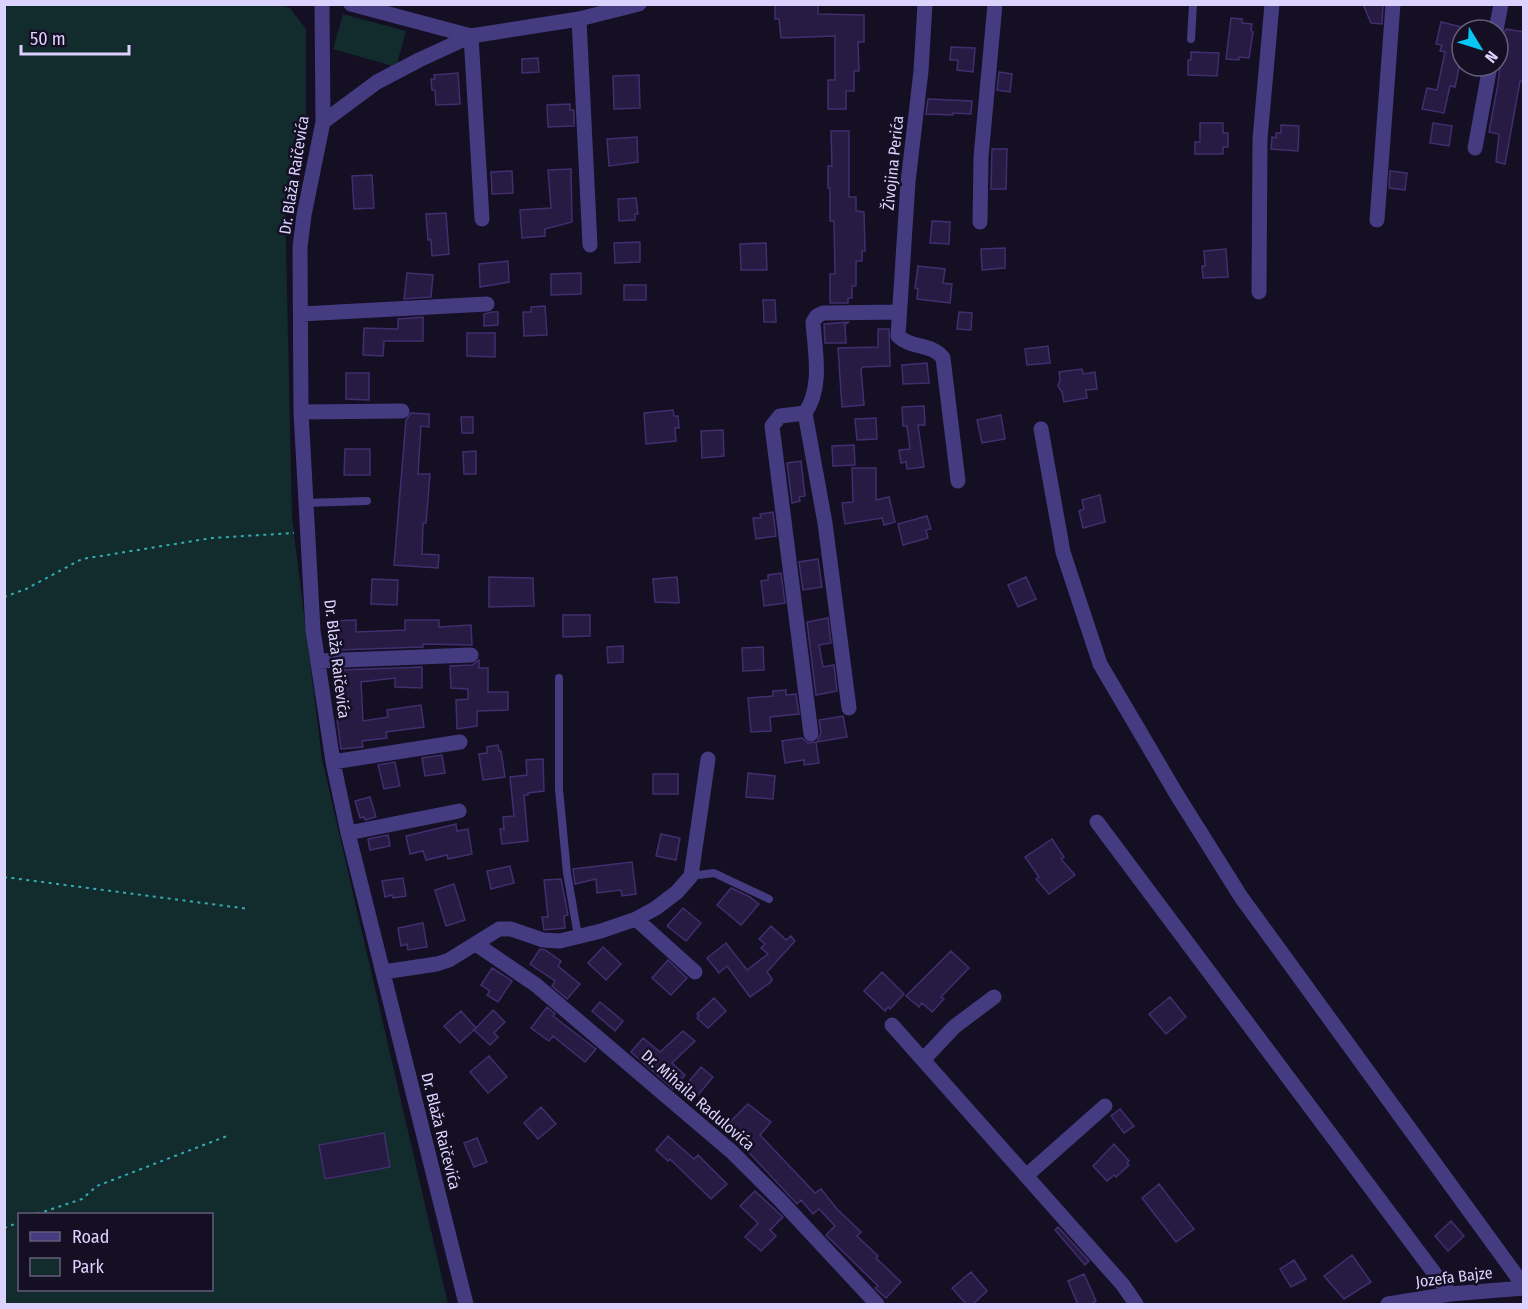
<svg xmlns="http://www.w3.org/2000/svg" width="1528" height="1309" font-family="'Fira Sans Condensed',sans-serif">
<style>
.green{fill:#122b2d;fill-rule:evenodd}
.building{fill:#271b43;stroke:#412e6f;stroke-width:1.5}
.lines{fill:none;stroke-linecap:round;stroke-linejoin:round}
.path{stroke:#32aeb1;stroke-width:2;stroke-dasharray:3 4.5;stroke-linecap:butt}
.lane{stroke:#443b80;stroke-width:8}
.street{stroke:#443b80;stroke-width:15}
.labels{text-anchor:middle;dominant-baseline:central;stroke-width:5;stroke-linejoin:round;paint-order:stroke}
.street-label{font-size:16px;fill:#dbd2fe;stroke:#140f23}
</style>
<rect width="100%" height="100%" fill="#140f23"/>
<path class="green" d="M5,5H279L290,8L306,29V115L285,202L292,518L322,759L448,1304H5ZM20,1214H212V1290H20Z
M343,14L406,31L396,67L333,49Z"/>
<path class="building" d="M775,4H818V14L864,15V42H858L859,71H854V91H846V109H828V80H835V36L781,38L779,19H775Z
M1363,4H1383L1382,24L1371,23Z
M1231,18L1242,19V23L1252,24L1251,30L1253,32L1249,58L1239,57V60L1226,59Z
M1441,22L1462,27V53L1455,87L1450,86L1444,113L1422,109L1427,88L1437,90L1445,52L1440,51L1442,45L1436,44Z
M1506,29L1524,32V81H1520L1505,164L1496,162L1499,134L1489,132L1498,84L1500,67L1498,50L1500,39Z
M951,47L975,48L973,72L957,70L958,60H950Z
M1191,52L1219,53L1217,76L1188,75V60H1191Z
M538,58L539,72L522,73V59Z
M999,72L1012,74L1010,92L997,90Z
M458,73L460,104L436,105L435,90H432L431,79H435L434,75Z
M639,75L640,108L614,109L613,76Z
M928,99L972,101L971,114L953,113V115L926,114Z
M570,104V110H574V126L548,127L547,105Z
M1200,123H1223V133H1228V147H1223V154H1195V142H1200Z
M1433,123L1452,126L1449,146L1430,143Z
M1281,125L1299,126L1298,151L1271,149L1272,137L1276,138V133H1281Z
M831,131H849V197H856V211L864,212L865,251H862V261H856V286H852V298H848V303H830V274H835L834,221H830V188H828V166H832Z
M637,137L638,162L609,166L607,139Z
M992,149H1007L1006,189H991Z
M571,169L572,222L545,229V236L522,238L520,210L551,208L548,170Z
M512,171L513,193L492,194L491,172Z
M1390,171L1407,173L1405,190L1389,188Z
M372,175L374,208L354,209L352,176Z
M636,198L638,214H635V220L619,221L618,199Z
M446,213L449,254L432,256L431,240H428L426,214Z
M932,221L950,222L949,244L930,243Z
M640,242V262L615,263L614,243Z
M766,243L767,270H741L740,244Z
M1005,248V268L982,270L981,249Z
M1226,249L1228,277L1203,278L1202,266H1205L1204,251Z
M508,261L509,282L480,287L479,264Z
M918,266L945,269L943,283L952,284L950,303L917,299L918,289L915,288Z
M407,273L433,275L431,297L404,299Z
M581,273V294L551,295V274Z
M624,285H646V300H624Z
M763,300H775L776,322H764Z
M545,306L547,335L524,336L523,312H531V307Z
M492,312H498V325L484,326V314Z
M959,312L972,313L971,330L957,329Z
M423,317V341H384L383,356L363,355L364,328L398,329V319Z
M849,322L845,324L846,343H825L824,324Z
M878,329H889L890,366L863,367L861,369L864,405L842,407L838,348L878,347Z
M467,333H495V357L467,356Z
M1048,346L1050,363L1027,365L1025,349Z
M927,363L929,383L903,384L902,365Z
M1082,369L1083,374L1095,372L1097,389L1086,390L1087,398L1064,402L1062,392L1058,386L1060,380L1059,372Z
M346,373H369V400L346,399Z
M924,406L925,425H918L924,467L907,469L906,462L901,463L899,450L910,449L907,426H903L902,407Z
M673,410L674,416H678L679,428H675L676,441L646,444L644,413Z
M411,413L429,414V427L421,426L418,474H430L426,523H423L422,554L439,555L438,568L394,565L406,420Z
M1001,415L1005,439L982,443L977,420Z
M461,417H473V433H462Z
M876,418L877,439L857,440L855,419Z
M723,430L724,456L702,458L701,431Z
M854,445L855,465L833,466L832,446Z
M345,449H370V475H344Z
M476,451V474H464L463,452Z
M801,461L805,496L799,497L800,501L792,503L787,463Z
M852,468H876V500L889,497L895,522L884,525L882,518L845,524L842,503L853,502Z
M1100,495L1105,522L1083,528L1079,511L1084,509L1082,500Z
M773,512L776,536L756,539L753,518H761L760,514Z
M927,516L931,529L926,530L928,538L903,545L898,524Z
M818,559L822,587L803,590L799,562Z
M781,573L785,603L764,606L761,581L768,580V575Z
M489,577L533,578L534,606L489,607Z
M677,577L679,603L655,602L653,579Z
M1026,577L1036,599L1018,607L1008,585Z
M372,579L398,580L397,605L371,604Z
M563,615H590V636L563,637Z
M828,618L831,643L819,645L823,667L834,665L837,691L816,695L807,622Z
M356,620V632L405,630V620H439V627L471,625L472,645L423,644V647L338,650V646H333L332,621Z
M623,646V662L608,663L607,647Z
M763,647L764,670L743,671L742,648Z
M479,660V668H488V692H508V710L477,711V726L457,729L456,700L468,699V689L451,688L450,666L472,665Z
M422,667V688L395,687V678L361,682L363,721L388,717L387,710L421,705L424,727L386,732L387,738L362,741L363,747L341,749L337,719H339L338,692L340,691L339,670Z
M786,690V695L796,694L799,714L770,717L771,731L751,732L748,698L773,696V691Z
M843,716L847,737L817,742L821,733L819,720Z
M802,738L808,743L816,742L819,763L804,765V760L785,763L782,741Z
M498,745L499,751H501L505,777L483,780L479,754L487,753V747Z
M442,755L445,773L425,776L422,758Z
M543,759L544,791L528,793V795H524L528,841L502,844L500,829H504L503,817L514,816L510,777L527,775L526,760Z
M395,762L400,786L384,789L378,765Z
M748,773L775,776L773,799L746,797Z
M653,774H678V794H653Z
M370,797L376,817L365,820L364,817L360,818L355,801Z
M456,824L457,831L468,829L472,854L448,859L447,855L426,860L423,851L410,854L406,836Z
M661,834L680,838L676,860L656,856Z
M388,835L390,846L370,850L368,839Z
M1052,839L1064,857L1061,859L1075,875L1049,894L1036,879L1039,877L1025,857Z
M632,862L636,894L622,896L621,890L597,893L596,879L575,884L573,869Z
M510,866L514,883L491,889L487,871Z
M403,878L406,896L393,898L392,895L385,897L382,881Z
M561,879L568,915L564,916L565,928L544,930L542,917H548L544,880Z
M454,884L465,920L446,926L435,890Z
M731,888L750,897L759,904L741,925L717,905Z
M683,908L701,923L686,941L667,926Z
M423,923L427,947L408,950L407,944L401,946L398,928Z
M771,926L786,940L791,936L795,941L767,972L772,979L771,982L750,997L727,966L719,973L707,958L726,943L747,970L768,954L761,948L765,944L759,939Z
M603,947L621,964L606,980L588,963Z
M540,949L545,950L561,961L558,966L580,984L567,999L552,986L555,981L530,964Z
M951,951L969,968L941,997L944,999L932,1012L922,1003L919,1007L906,996Z
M668,960L687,978L671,995L652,978Z
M492,968L512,981L498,1002L487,995L490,991L481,985Z
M882,972L904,994L890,1009L888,1007L885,1011L864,991Z
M1170,997L1186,1017L1166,1034L1149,1014Z
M714,998L726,1011L708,1028L697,1018L699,1016L697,1014Z
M600,1002L623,1021L615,1031L592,1011Z
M547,1007L555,1014L553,1016L596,1049L585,1062L553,1036L549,1041L531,1028Z
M493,1010L505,1022L494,1033L498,1037L490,1045L474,1030Z
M461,1011L476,1028L460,1043L444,1026Z
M683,1031L695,1041L672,1063L685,1075L673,1089L631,1052L643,1038L660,1052Z
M489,1056L507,1077L488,1093L470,1072Z
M701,1067L713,1077L698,1095L686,1085Z
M748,1104L771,1122L760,1135L815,1193L821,1189L837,1209L861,1232L857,1236L878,1256L876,1258L901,1282L886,1298L875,1288L878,1286L826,1235L835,1226L819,1209L813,1214L801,1200L797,1204L741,1144L740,1145L723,1129Z
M541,1107L556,1124L538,1139L524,1123Z
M1120,1109L1134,1126L1124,1133L1111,1116Z
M384,1133L390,1167L325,1179L319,1145Z
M668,1136L694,1159L698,1155L727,1184L711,1199L670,1159L668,1161L656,1150Z
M477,1138L487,1162L474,1167L464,1143Z
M1114,1144L1129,1161L1127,1163L1129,1165L1116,1177L1114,1175L1107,1181L1093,1166Z
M1159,1184L1194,1229L1176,1242L1142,1198Z
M755,1191L783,1217L770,1230L776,1236L761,1251L745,1237L758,1223L740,1206Z
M1451,1221L1464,1236L1448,1251L1435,1236Z
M1058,1227L1089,1261L1085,1265L1055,1230Z
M1352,1255L1371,1282L1344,1299L1324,1276Z
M1294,1260L1306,1279L1291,1287L1280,1269Z
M971,1272L987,1291L972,1305H967L952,1288Z
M1084,1274L1096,1301L1089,1305H1078L1068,1281Z"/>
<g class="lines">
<path class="path" d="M4,597L26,589L82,559L212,538L294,533
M4,877L249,909
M37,1214L82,1199L97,1186L227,1136
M4,1228L20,1222"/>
<path class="lane" d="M1191,39L1193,4
M305,503L367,501
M559,678V789L567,873L578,936
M691,876L714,873L769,899"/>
<path class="street" d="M322,4L323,122L304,215L300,247L301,412L313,630L333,762L348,833L466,1304
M351,4L471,36
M925,4L921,71L908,182L898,336C911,349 932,343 943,358L958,481
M579,19L590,245
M1496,30L1501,4
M471,36L482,219
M323,122L377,82L419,60L471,36L579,19L639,4
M1475,148L1490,66
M1377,220L1393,4
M980,222L981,157L995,4
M1259,292L1260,139L1272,4
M301,314L487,304
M301,412L402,411
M805,413L780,416L772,426L811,734
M1041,429L1063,552L1100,664L1177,795L1241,897L1524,1286
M318,661L471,655
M849,708L825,523L805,413C823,387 815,352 813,322L817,316L823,313L899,312
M333,762L460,742
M1097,822L1450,1294
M348,833L459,811
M636,919L695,972
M476,944L536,985L732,1152L781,1201L877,1304
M383,972L437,964L449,960L499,929H511L543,940L560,941L601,931L636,919L656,908L677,892L691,876L708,759
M892,1025L1123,1285L1136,1304
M923,1060L954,1027L994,997
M1026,1176L1105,1106
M1388,1304L1450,1294L1524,1288"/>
</g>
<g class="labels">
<g class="street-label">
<text transform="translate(893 163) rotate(-84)">Živojina Perića</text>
<text transform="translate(294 175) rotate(-81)">Dr. Blaža Raičevića</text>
<text transform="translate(337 659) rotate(83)">Dr. Blaža Raičevića</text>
<text transform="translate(698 1100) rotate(41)">Dr. Mihaila Radulovića</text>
<text transform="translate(441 1131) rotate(76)">Dr. Blaža Raičevića</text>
<text transform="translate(1454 1277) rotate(-7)">Jozefa Bajze</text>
</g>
</g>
<rect width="1528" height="1309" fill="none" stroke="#dbd2fe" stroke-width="12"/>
<rect x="18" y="1213" width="195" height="78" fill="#140f23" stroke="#645d7b" stroke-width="1.5"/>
<rect x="30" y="1232" width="30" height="9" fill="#443b80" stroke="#645d7b" stroke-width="1.5"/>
<text x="72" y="1243" font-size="18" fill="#dbd2fe">Road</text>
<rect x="30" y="1258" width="30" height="18" fill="#122b2d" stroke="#645d7b" stroke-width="1.5"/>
<text x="72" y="1273" font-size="18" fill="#dbd2fe">Park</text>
<g transform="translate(1480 48) rotate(128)"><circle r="28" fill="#140f23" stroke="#645d7b" stroke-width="1.5"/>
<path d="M0-4.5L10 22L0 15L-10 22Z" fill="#07c7f4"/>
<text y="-9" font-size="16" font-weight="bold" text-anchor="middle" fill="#dbd2fe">N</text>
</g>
<path d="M21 45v9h108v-9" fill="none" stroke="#dbd2fe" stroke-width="3"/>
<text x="30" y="45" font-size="18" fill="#dbd2fe" stroke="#140f23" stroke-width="4.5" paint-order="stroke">50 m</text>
</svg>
